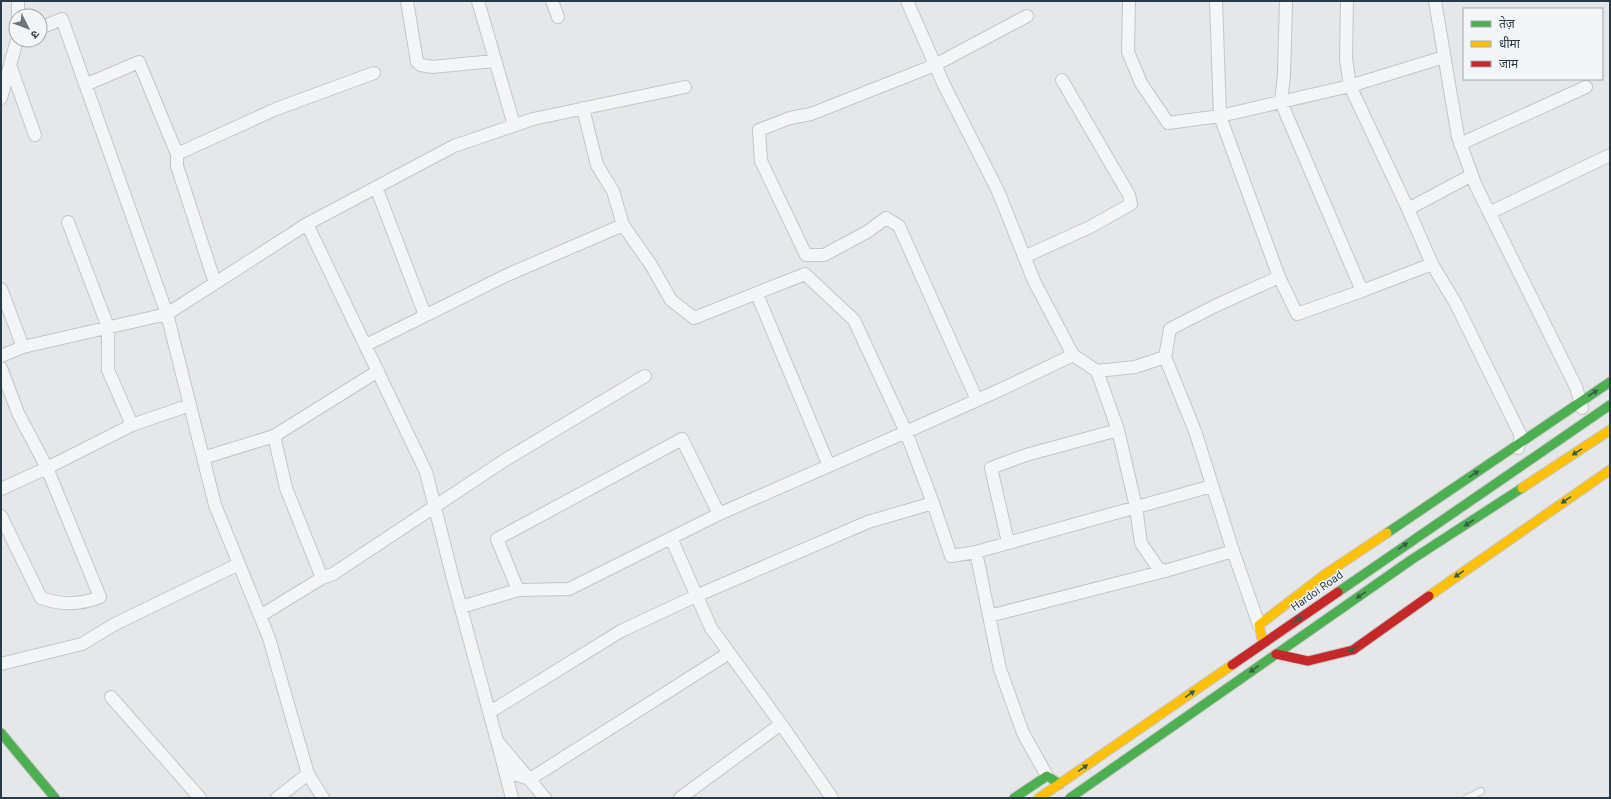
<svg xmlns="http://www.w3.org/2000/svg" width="1611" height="799" font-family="Roboto,'Noto Sans Devanagari',sans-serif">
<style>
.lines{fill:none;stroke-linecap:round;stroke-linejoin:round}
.lane-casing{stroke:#c3c5c7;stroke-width:8}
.street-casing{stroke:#c3c5c7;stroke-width:14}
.fast-casing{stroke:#c3c5c7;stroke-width:11}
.slow-casing{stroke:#c3c5c7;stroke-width:11}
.jam-casing{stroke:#c3c5c7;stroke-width:11}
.lane{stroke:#f4f5f6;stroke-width:6}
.street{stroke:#f4f5f6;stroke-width:12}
.fast{stroke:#4caf50;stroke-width:9}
.slow{stroke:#ffc107;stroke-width:9}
.jam{stroke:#c62828;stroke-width:9}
.oneway{fill:#345c48}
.labels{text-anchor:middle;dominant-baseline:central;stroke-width:3;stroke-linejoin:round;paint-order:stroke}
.street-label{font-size:11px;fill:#293945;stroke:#f3f6f8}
</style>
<rect width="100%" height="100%" fill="#e5e7e9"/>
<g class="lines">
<g class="lane-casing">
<path id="lane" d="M1467,798L1481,791"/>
</g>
<g class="street-casing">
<path id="street" d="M407,1L417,62L421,65L432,67L494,61
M478,1L514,125
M552,1L558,17
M1129,1L1128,52L1141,83L1168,123L1220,116L1279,277
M1216,1L1220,116L1350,86L1444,57
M1347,1L1346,59L1350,86L1408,209
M1435,1L1458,137L1476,186L1576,387L1582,408
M18,16V1
M40,28L62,19L167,314L215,505L269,638L308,774L277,798
M10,65L35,135
M85,85L139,62L177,154V166L215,283
M1,98L17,40
M583,108L597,165L613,191L623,225L651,265L671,300L694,318L805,274L854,320L906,432L933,503L951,556L976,552L1000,669L1023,733L1047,776
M1460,144L1586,87
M177,154L276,109L374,73
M376,187L425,315
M1489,213L1610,155
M68,222L108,327V370L132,425
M307,224L454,146L533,119L685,87
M1024,257L1090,227L1131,204L1129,195L1062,80
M1432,264L1456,304L1521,436L1518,448
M1,289L23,347L1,356
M1362,291L1432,264L1408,209L1472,175
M757,294L829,466
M366,345L507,275L623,225
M23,347L167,314L307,224L426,472L453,579L497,741L545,798
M1073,355L1097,371L1135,367L1165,357L1195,431L1233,551L1259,625
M1165,357L1170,329L1215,306L1279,277L1297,314L1362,291L1281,102L1284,75L1286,1
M1,368L18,413L47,468L100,597C81,605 61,605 41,598L1,516
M1097,371L1118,430L1136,507L1141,543L1158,568L1165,571L1233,551
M977,400L899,226L886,218L867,232L824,255H806L761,161L759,130L790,118L811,114L935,65L1027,16
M274,436L286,488L322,578
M203,458L274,436L378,371
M1,489L47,468L132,425L190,405
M671,538L711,628L781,724L832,798
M1008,542L991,468L1026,455L1118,430
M976,552L1212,486
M518,590L497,539L682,439L719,514
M461,607L518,590L569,589L719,514L906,432L1002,389L1073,355L1034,281L998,191L944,85L907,1
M260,616L322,578L333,574L505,460L645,376
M989,616L1165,571
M1,664L82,644L115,624L239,564
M111,697L200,798
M490,712L621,631L696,596L868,522L933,503
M498,744L512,798
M505,771L530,779L729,653
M308,774L323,798
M680,798L781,724"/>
</g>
<g class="fast-casing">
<path id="fast" d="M1387,533L1610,382
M1338,592L1610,405
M1,733L55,798
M1014,798L1047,776L1060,784
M1070,798L1411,560L1522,488"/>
</g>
<g class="slow-casing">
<path id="slow" d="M1522,488L1610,430
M1429,596L1610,470
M1263,643L1259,625L1324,575L1387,533
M1039,798L1232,665"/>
</g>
<g class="jam-casing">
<path id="jam" d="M1276,654L1308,661L1353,650L1429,596
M1232,665L1338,592"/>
</g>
<use href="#lane" class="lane"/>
<use href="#street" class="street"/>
<use href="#fast" class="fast"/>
<use href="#slow" class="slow"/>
<use href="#jam" class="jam"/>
</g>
<defs><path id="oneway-solid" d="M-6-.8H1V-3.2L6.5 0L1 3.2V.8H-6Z"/></defs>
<g class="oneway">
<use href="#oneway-solid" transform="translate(1593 393) rotate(-33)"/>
<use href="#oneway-solid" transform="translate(1577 452) rotate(147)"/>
<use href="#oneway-solid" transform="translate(1474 474) rotate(-34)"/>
<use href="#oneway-solid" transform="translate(1566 500) rotate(145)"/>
<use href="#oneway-solid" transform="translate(1469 523) rotate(147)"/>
<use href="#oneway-solid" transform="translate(1403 546) rotate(-34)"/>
<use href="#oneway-solid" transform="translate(1459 574) rotate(145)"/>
<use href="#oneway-solid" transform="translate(1361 595) rotate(145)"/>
<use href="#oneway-solid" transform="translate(1297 620) rotate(-35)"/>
<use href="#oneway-solid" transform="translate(1353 649) rotate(154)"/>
<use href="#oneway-solid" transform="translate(1254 669) rotate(145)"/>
<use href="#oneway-solid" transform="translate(1190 694) rotate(-35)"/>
<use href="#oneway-solid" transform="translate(1083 768) rotate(-35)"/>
</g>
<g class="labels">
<g class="street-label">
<text transform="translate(1317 591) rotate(-35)">Hardoi Road</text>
</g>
</g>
<rect width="1611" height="799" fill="none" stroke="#293945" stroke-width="4"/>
<rect x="1463" y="8" width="140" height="72" fill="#f3f6f8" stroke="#a2aab0"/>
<rect x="1471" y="21" width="20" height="6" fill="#4caf50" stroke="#a2aab0"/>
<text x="1499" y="28" font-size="12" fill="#293945">तेज़</text>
<rect x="1471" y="41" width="20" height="6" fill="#ffc107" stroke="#a2aab0"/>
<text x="1499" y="48" font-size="12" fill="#293945">धीमा</text>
<rect x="1471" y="61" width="20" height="6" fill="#c62828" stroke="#a2aab0"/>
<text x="1499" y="68" font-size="12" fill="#293945">जाम</text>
<g transform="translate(28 28) rotate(132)"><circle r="19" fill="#f3f6f8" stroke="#a2aab0"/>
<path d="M0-3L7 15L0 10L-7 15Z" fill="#6b767e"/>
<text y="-6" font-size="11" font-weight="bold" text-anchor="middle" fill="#293945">उ</text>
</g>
</svg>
